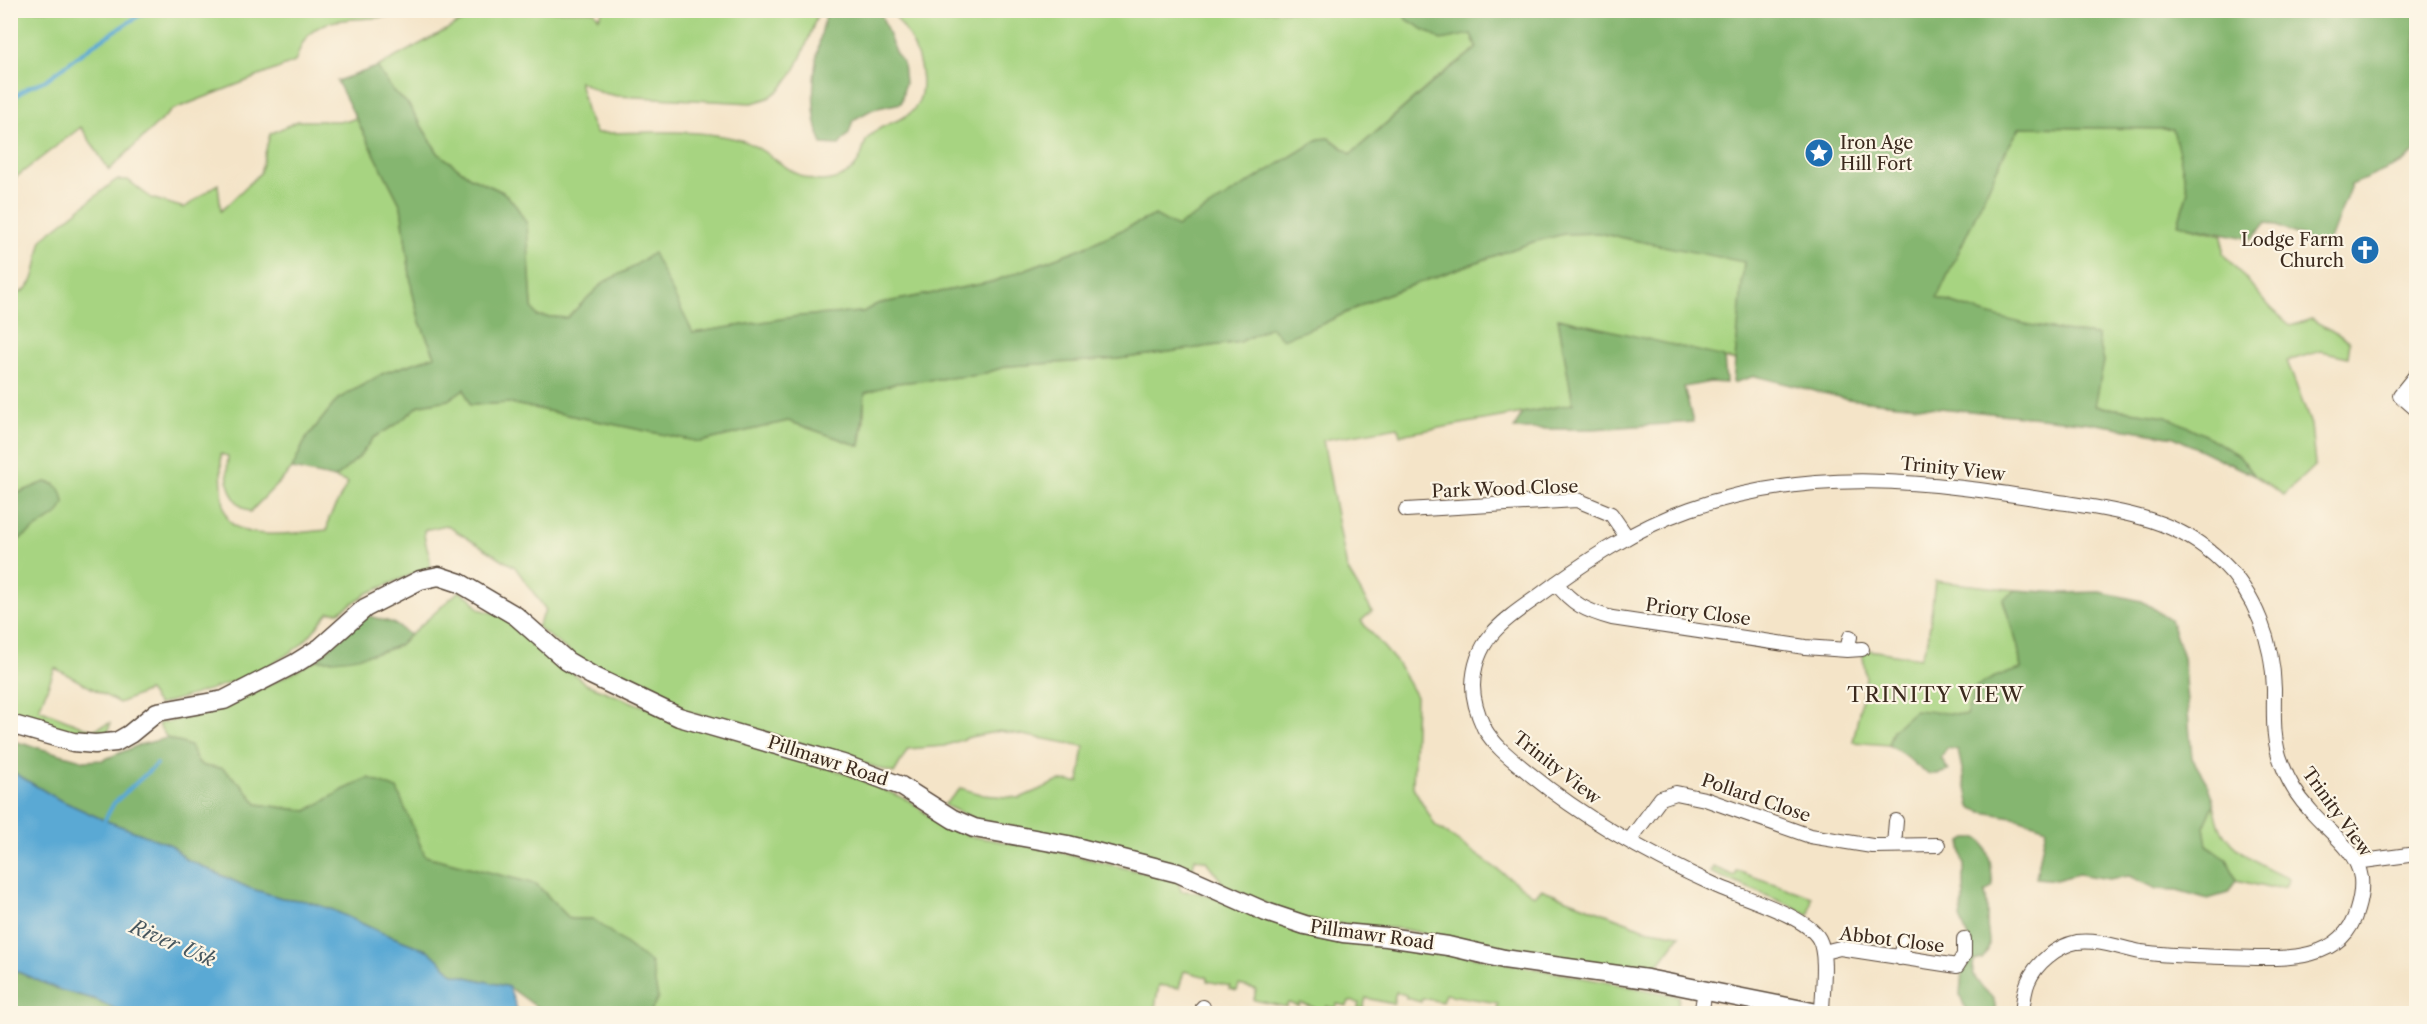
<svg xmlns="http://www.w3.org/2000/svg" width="2427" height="1024" font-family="'Libre Caslon Text',serif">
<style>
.green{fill:#a7d481;stroke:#717f50;stroke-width:1.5}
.forest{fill:#85b66f;stroke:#607046;stroke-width:1.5}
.water{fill:#5aa9d4;stroke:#4a6a79;stroke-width:1.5}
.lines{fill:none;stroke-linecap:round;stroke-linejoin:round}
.stream{stroke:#5aa9d4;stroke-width:4}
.street-casing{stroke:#574638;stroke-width:16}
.secondary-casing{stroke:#574638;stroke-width:21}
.street{stroke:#fff;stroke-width:14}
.secondary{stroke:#fff;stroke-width:18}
.labels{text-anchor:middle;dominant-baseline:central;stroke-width:4.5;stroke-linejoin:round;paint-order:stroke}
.poi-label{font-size:18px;fill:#3b2a1e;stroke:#fcf5e5;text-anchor:start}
.street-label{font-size:18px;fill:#3b2a1e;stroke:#fcf5e5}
.water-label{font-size:20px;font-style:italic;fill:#46565e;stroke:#fcf5e5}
.quarter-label{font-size:21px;letter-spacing:1.5px;fill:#3b2a1e;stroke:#fcf5e5}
</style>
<rect width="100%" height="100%" fill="#fcf5e5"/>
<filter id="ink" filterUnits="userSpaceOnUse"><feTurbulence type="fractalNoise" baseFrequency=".0167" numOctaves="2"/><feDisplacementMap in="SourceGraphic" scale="12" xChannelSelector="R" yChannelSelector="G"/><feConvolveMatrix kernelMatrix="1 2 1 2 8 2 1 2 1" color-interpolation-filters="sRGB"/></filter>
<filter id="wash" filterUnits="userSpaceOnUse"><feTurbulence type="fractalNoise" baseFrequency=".008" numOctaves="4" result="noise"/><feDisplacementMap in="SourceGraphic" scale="24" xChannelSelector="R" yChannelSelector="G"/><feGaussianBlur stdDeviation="1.35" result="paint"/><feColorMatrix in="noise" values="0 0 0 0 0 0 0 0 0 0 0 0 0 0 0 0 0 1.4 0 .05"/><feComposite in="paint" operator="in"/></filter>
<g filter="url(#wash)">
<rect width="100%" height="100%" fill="#f4e4c8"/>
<path class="green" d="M11,10H403V11C372,27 326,7 304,41C300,47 298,55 295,62L172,110L109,170L81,127L11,181Z
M603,10L819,11C808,38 797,81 770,97C765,100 757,101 752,103L617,96L599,92L579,81L587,114L596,133C643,133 691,128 737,139C765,145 794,182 822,181C839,180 854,173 861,156C863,151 864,144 867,139C878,126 892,124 906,116C932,100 921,58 909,37C904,28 897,19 891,11H1403L1406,19L1471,34L1477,48L1437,78L1351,154L1330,138L1319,139L1177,228L1155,215L1082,248L992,282L877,304L863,312L799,316L693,333L628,270L604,282L567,318L537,316L532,307L528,249L503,192L470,177L438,153L408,104L393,91L377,67L481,11H594L599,18Z
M356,118L401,206L412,290L420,322L435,356L384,373L338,399L306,439L292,469L250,512C227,500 226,480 228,456L221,454C221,469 221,507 228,519C243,543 302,532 327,530L329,518L348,483L335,478L359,457L372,438L397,424L420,405L448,400L464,389L471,405L509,403L700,442L788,421L860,446L864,421V392L896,383L979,375L1008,366L1118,359L1240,342L1270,327L1283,338L1320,325L1379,297L1533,242L1564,234L1598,233L1744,261L1736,361L1558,318L1573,404L1400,435L1398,427L1323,440L1347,569L1372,611L1361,621L1398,664L1416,697L1413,787L1435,825L1535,896L1541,889L1645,929L1680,935L1653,971L1556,960L1402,929L1339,924L1298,917L1225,886L1206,861L1195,858L1192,871L1069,839L975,819L944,805L961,788L983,795L1020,798L1059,781L1079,782L1084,746L1000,731L970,737L944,746L908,749L894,773L764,732L676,709L587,665L537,627L546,610L515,567L446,525L424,530C423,543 432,554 430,567L368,593L339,612H329C319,623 310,638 298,647C257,678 206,691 158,705L148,691L119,703L55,668L39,709L92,730L110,723L109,731L92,740L11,719V545L59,513L55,484L46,482L11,496V295C42,291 34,258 43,238L116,180H128L151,198L184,208L218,184L221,211L260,173L270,134L297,121H348Z
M2020,127L2174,129L2188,191L2178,224L2223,235V253L2271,308L2291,326L2311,319L2350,341L2348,357L2321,351L2287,361L2311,425L2315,465L2284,495L2255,476L2239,455L2166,416L2094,406L2104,361L2097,335L2053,331L2010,322L1937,298L2004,154Z
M1935,581L2016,590L2003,600L2018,647L2021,669C1995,677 1973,687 1966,715L1941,714L1893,730L1888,745L1853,742L1866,678L1862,649L1920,658L1928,640Z
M459,591L471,598L479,609L507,617L586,684L637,704L847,774L910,801L934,820L970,836L1051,850L1178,881L1181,891L1196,892L1224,901L1405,944L1679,996L1677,1013L1552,1014L1537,1010L1536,1013L1503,1012L1497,1013L1498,1003L1445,994L1442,1002L1422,998L1421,1002L1406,998V995L1396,992L1393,1004L1366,998L1363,1009L1358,1008L1359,1003L1349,1001L1347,1006L1337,1004L1336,1009L1326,1006L1325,1011L1300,1003L1299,1006L1288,1003L1286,1007L1254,1000L1256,989L1239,985L1237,991L1229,989L1230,986L1207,981V977L1184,971L1179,988L1159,985L1154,1013H650L658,998L593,919H570L536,884L425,856L414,832L343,790L307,811L257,804L242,785L222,768C200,767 199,767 190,746L167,738L158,724L221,710L317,660L330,647L399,645Z
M2214,804C2216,811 2217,820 2220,827C2229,847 2268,872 2289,878L2285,887L2269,888L2236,880L2227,859L2207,846L2204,827Z
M1713,867L1735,876L1737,871L1812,897L1809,915L1794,907L1710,872Z"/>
<path class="forest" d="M827,11H880L895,52L903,63L905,83L901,103L873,109L853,120L849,133L839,145L822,144C806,105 816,50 827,11Z
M1403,11H2416V151L2402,163L2351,185L2326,250L2301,236L2267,222L2251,239L2178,224L2188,191L2173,129L2020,127L2004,154L1937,298C1993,317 2038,330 2097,335L2104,361L2095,406L2166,416L2201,433L2239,455L2255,476L2174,437L2091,423L1847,399L1755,376L1733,383L1744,262L1598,233L1564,234L1533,242L1379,297L1320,325L1283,339L1270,327L1240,342L1118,359L1008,366L979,375L896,383L865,393L860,446L788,421L700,442L509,403L470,405L464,389L448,400L420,405L397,424L373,438L359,457L335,478L292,469L306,439L338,399L384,373L435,356L420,322L412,290L401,206L337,81L377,67L393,91L408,104L438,153L470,177L503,192L515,204L527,224L532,307L537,316L567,318L604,282L628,270L653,253L693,333L799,316L863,312L877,304L992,282L1082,248L1155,215L1177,227L1319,139L1329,138L1351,154L1438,78L1477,48L1471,34L1441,40L1406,19Z
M1558,318L1724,357L1726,383L1710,382L1684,387L1693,422L1593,429H1514L1522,413L1573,404Z
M45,482C59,484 63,490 64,504L59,513L11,545V496Z
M2016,590L2063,593L2100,592L2142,601L2170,619L2183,657L2192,758L2207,783L2214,804L2204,827L2207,846L2227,859L2236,880L2228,893L2208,899L2177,890L2156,889L2129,876L2109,879L2078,874L2056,880L2036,878L2046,828L2018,818L1982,812L1970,807L1958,750L1947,748L1941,758L1949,771C1928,778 1924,773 1909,759C1903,753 1895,749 1888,745L1893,730L1915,710L1966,715L1975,687L1995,677L2021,669L2018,647L2003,599Z
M366,615L393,623L410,635C406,638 403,642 399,645C382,654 337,662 317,660Z
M167,738L190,746C199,767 199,767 222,768L242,785L257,804L307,811L343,790L369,778L397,789L425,856L536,884L570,919H593L651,963L658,998L650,1013H545L509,987L454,974L429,951L380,932L333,910L306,901L282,898L249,888L186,859L171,845L104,820L58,799L11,771L10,740L85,761L103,760L139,745Z
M1967,838H1977L1983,842L1990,860L1993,886L1985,893C1988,904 1987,911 1987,922C1987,937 1994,946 1982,959L1974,961C1967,989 2002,991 1994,1013H1967L1960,995L1962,970L1967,965L1970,953V943L1960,918L1964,898V863L1961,848L1962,841Z
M11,969L60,990L97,1000L123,1013L11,1014Z"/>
<path class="water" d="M11,771L58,799L104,820L171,845L186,859L249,888L282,898L306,901L333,910L380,932L429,951L454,974L509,987L517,1009L522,1013H123L97,1000L60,990L11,969Z"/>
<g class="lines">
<path class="stream" d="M10,100L27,88L46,80L93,45L148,10
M102,825L114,803L157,764"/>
</g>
</g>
<g filter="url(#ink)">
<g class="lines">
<g class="street-casing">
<path id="street" d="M2416,375L2400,395L2416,409
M1406,510L1577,500L1611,514L1627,537
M1556,583C1572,604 1586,611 1612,618L1805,647L1847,650L1850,637
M1847,650L1862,649
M1629,841L1661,798L1676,793L1705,799L1810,836L1872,846L1938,845
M1894,845L1896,821
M2356,862L2416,854
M1824,952L1840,948L1957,966L1964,955V939
M1900,958L1905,942
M1202,1014L1203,1007
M1701,1014L1705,991
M1822,1014C1822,993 1828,956 1819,939C1806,915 1740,897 1715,885C1649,855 1585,819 1530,774C1513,760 1495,747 1484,728C1478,715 1473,700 1473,686C1474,638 1505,620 1540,595C1586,561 1635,528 1690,509C1813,466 1928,481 2053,501C2116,511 2175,516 2222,562C2256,595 2273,643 2274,689C2274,715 2272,740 2282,764C2288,781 2298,797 2310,810C2327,831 2357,849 2361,878C2362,888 2360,900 2357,910C2342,967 2273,958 2227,957C2199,956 2169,956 2141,952C2120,948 2098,939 2077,942C2057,946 2036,963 2028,982C2024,991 2023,1004 2022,1014"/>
</g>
<g class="secondary-casing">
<path id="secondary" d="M10,724L73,742L95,744L116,742L130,734L157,712L224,700L296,663L320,648L365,608L420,580L439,576L460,583L516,616L567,661L591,675L679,717L843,764L901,786L953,819L974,828L1068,845L1178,873L1266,912L1305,925L1343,933L1387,937L1448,946L1504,959L1647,979L1822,1014"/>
</g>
<use href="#street" class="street"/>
<use href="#secondary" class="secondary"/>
</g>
</g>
<defs>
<g id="sight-disc" transform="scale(1.5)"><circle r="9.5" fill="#1f6fb2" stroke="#fcf5e5"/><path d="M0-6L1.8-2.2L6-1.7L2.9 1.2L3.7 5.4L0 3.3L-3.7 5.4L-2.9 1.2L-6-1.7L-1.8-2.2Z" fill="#fff"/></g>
<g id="church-disc" transform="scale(1.5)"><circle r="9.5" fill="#1f6fb2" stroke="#fcf5e5"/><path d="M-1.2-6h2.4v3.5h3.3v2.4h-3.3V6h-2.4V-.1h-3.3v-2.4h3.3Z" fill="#fff"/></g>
</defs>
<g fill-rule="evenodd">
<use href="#sight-disc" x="1819" y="153"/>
<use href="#church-disc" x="2365" y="250"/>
</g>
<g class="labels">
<g class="poi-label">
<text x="1840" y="143">Iron Age<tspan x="1840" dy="21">Hill Fort</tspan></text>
<text x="2344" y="240" text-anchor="end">Lodge Farm<tspan x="2344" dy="21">Church</tspan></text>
</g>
<g class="street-label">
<text transform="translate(1953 469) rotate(6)">Trinity View</text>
<text transform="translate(1505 489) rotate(-2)">Park Wood Close</text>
<text transform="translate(1698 612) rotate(8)">Priory Close</text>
<text transform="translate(828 761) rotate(18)">Pillmawr Road</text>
<text transform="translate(1557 768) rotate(38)">Trinity View</text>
<text transform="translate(1756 798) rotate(19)">Pollard Close</text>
<text transform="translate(2337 812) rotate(54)">Trinity View</text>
<text transform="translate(1372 935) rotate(8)">Pillmawr Road</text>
<text transform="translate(1892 940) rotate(7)">Abbot Close</text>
</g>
<g class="water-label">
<text transform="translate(173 943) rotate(23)">River Usk</text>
</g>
<g class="quarter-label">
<text x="1936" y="694">TRINITY VIEW</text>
</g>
</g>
<rect width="2427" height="1024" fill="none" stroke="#fcf5e5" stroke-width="36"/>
</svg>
